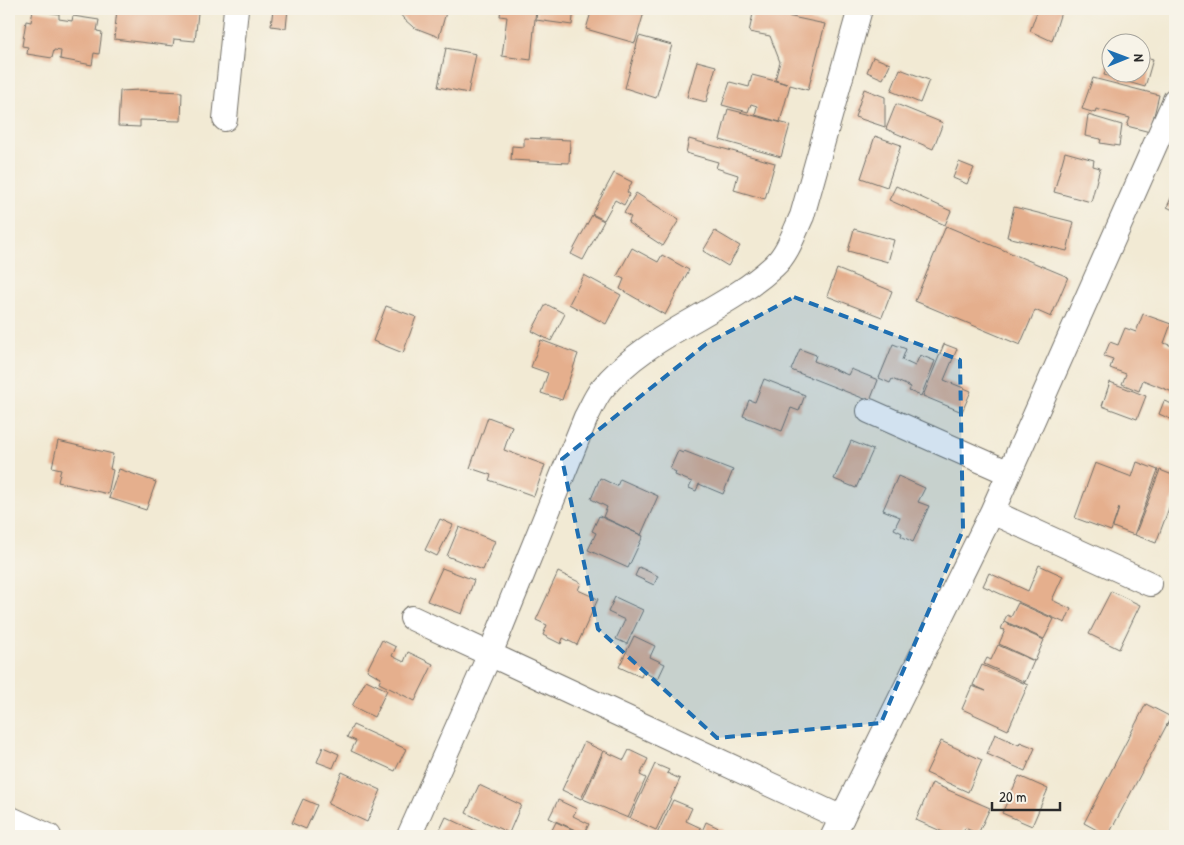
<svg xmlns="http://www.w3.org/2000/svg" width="1184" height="845" font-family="'Patrick Hand',sans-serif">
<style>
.building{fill:#e5af8d}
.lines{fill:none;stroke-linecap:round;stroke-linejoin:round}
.minor-casing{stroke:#716e66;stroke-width:26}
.minor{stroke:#fff;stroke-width:24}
.marked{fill:#1f6fb2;fill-opacity:0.2;stroke:#1f6fb2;stroke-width:4;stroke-dasharray:10 6;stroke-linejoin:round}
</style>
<rect width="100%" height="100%" fill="#f7f3e8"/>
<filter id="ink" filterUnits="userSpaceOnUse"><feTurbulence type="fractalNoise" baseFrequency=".02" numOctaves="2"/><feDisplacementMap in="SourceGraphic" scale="10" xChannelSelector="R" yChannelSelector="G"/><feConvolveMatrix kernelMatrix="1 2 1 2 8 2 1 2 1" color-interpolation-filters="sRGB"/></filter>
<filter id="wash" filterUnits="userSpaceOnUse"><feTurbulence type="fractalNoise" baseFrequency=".0096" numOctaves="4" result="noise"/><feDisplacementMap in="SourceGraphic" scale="20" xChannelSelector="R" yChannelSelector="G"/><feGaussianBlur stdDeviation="1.12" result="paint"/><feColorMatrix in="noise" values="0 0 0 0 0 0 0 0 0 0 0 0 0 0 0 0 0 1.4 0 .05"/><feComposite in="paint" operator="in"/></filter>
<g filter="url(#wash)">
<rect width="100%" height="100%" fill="#f2ead4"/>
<g id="blocks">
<path class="building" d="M117,9H178L177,11L198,13L195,41L174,39L173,46L114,39Z
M273,9H288L286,28L271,26Z
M396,9H447L439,37L413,27L404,19Z
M501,9H536L531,60L502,56L507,17L500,16Z
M537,9H574L572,25L536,20Z
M592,9H645L635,43L586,29Z
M754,9L825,24L808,90L790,85L780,122L755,115L757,106L751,104L748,112L722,105L730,82L749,87L752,75L787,84L775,80L780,62L770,36L749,32Z
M1038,9H1062L1052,41L1030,31Z
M33,10L59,14V19L72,21L73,16L99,20L97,31L102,32L99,54L94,53L92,65L60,59L61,51L54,50L52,58L27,54L28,47L22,46L26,21L31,22Z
M639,36L672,45L656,98L625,88Z
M446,48L476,54L468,93L438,87Z
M1112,49V72H1142V56L1153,59L1145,87L1104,75Z
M873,57L890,64L883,79L867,72Z
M697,61L716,66L706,102L687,97Z
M900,69L929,80L920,103L891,91Z
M1093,78L1159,95L1150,132L1127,126L1130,118L1096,109L1095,113L1082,109Z
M864,89L885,97V127L855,117Z
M141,90L182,92L181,121L140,120V127L118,126L120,91Z
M896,104L943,123L933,149L886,129Z
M728,109L790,125L781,157L720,140Z
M1088,115L1122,125L1119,146L1100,143L1101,139L1085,136Z
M875,136L901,145L887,187L861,178Z
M524,138L570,140L569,163L511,160L512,146L524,147Z
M689,139L775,163L765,199L734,190L738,175L716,168L718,162L686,153Z
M1065,152L1094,160L1093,166L1100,168L1091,202L1054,192Z
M959,162L974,168L967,184L953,178Z
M614,173L632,182L627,192L630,194L624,205L615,200L604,220L592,214Z
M896,186L951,211L945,225L889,200Z
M1175,189V211L1167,207Z
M636,193L679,220L663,246L628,223L631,217L624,213Z
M1014,207L1074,222L1067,251L1007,237Z
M592,215L604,221L583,260L571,254Z
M946,226L1068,277L1051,317L1035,310L1020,345L915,301Z
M854,229L894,240L888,262L848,251Z
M715,231L740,246L728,266L703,251Z
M632,248L658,262L662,255L689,270L665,315L620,289L624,279L617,276Z
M837,269L892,291L882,317L827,296Z
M584,275L621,295L606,324L569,304Z
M546,304L565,314L551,341L532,331Z
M386,306L416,317L403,353L373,341Z
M1143,314L1171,324L1164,343L1175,347V393L1143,380L1139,391L1122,384L1126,374L1110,368L1113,359L1104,356L1110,342L1118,345L1125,328L1136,332Z
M541,340L578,354L562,400L541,393L548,373L531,367Z
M893,344L906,349L902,360L915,366L920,355L935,361L921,396L909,391L911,387L892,379L890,383L879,378Z
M944,344L957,349L944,380L971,391L962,412L923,396Z
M800,349L816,355L814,361L848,375L851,369L878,380L870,401L791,370Z
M764,379L805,395L799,411L791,408L782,431L743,416L749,400L755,402Z
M1110,382L1146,396L1137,419L1102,406Z
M1164,401L1175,405V421L1159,414Z
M488,417L512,426L504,450L545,465L534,496L489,480L491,475L470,468Z
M58,441L113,454L110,469L113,470L108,494L58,482L61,469L52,467Z
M851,441L873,450L856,488L834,479Z
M678,451L683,453L684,451L733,470L723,494L699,484L696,491L689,488L692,482L675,475L676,472L670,469Z
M1137,462L1158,470L1134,535L1113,527L1119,508L1111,531L1075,518L1095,463L1132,477Z
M119,469L156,482L146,510L109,498Z
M1160,470L1175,476V492L1156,543L1135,535Z
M898,476L925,488L918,502L929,506L913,542L901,536L902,533L894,529L900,517L883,510Z
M600,478L617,486L620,479L658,496L641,535L603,517L607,507L591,499Z
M599,516L643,536L628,568L588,550L596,533L592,531Z
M440,519L453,525L437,556L425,550Z
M459,527L495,541L483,570L447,556Z
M1039,565L1063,576L1052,600L1071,609L1065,623L983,586L989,573L1028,591Z
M639,567L658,576L654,585L635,576Z
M442,568L474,580L462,614L427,601Z
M558,572L581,583L578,590L598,599L577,645L563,638L561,644L543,635L547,625L536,620Z
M1111,591L1140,605L1119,649L1089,634Z
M615,597L643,610L627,644L616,639L625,620L608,612Z
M1018,603L1054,619L1044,639L1004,621L1007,615L1011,617Z
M1004,622L1044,640L1035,661L999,644L1005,630L1001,629Z
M634,636L655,646L650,657L665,664L658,679L643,672L641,677L619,667Z
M382,640L396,647L392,656L404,662L408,652L433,664L415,701L379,683L381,678L367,670Z
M998,645L1034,661L1025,682L984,664L987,658L991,660Z
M982,665L1028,685L1008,730L962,709L972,686L986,691L973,685Z
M366,680L387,690L374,717L352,706Z
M1146,704L1171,717L1108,836L1084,823Z
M353,725L406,749L395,771L351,751L356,741L347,737Z
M995,734L1019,745L1020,742L1035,748L1025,771L987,754Z
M941,741L982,760L968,792L926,773Z
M584,742L603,751L581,799L562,790Z
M323,747L339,754L333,768L317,762Z
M629,750L648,759L640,775L646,778L628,818L583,799L604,751L624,760Z
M655,764L669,770L667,773L680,779L656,830L630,818Z
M342,772L381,790L367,822L328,804Z
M1019,776L1048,789L1032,826L1002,813Z
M932,783L990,808L978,834L965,828L961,836H952L916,820Z
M479,785L521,805L509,833L466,813Z
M303,799L317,805L306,829L292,823Z
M558,800L577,809L573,816L589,824L584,834L549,818Z
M673,800L692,808L686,821L701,828L698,836H656Z
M446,817L480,833L479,836H448L439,832Z
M556,822L587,836H549Z
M706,822L723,830L721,836H700Z"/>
</g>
</g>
<g filter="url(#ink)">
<use href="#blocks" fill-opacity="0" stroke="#716e66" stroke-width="1"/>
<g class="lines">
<g class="minor-casing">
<path id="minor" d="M225,119L236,9
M869,411L1009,473
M992,512L1150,584
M412,618L842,818
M9,818L49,836
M409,836L490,654L586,417C591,408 595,398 601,390C647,333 722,314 774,266C788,253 794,233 802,216L860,9
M833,836L992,512L1175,100"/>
</g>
<use href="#minor" class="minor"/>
</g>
</g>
<path class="marked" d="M794,297L960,360L963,530L881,723L717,738L598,629L562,459L706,344Z"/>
<rect width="1184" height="845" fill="none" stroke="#f7f3e8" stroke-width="30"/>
<g transform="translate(1126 58) rotate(89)"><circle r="24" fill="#f7f3e8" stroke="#a5a39c"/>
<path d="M0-4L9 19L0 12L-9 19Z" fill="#1f6fb2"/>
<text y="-8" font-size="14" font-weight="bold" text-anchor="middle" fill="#2b2b2b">N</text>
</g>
<path d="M992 802v8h68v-8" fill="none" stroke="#2b2b2b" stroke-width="2.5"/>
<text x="999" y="802" font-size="15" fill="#2b2b2b" stroke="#f7f3e8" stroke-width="4" paint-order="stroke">20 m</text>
</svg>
